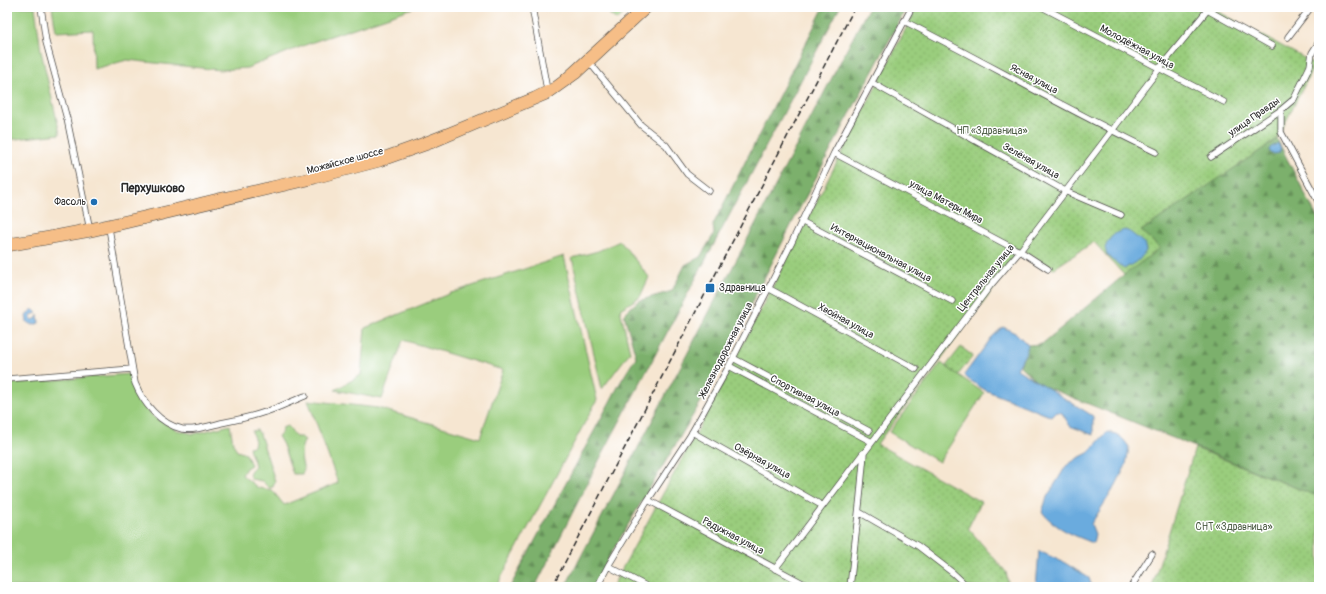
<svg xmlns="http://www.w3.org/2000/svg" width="1326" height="594" font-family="Pangolin,sans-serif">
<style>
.grass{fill:#9acd7d;stroke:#627c54}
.forest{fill:url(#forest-firs);stroke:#536e4c}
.park{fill:url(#park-dots);stroke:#627c54}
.water{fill:#6aabde;stroke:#4a6b84}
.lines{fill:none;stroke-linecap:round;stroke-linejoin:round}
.minor-casing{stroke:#494744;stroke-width:7}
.major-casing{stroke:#494744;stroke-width:8}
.minor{stroke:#fff;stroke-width:5.5}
.major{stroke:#f6be87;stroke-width:7}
.rail{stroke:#2b2b2b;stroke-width:1.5;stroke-dasharray:6 3;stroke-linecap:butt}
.poi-dot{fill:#1f6fb2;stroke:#fff;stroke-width:1.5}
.labels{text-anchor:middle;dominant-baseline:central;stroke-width:3;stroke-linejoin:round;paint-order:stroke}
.street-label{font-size:10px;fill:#2b2b2b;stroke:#fff}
.park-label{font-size:10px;fill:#4c5c44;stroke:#fff}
.poi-label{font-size:10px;fill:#2b2b2b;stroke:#fff;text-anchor:end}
.quarter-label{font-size:12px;font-weight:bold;fill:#2b2b2b;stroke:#fff}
</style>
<defs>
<pattern id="forest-firs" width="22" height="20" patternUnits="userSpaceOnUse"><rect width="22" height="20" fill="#7bb06c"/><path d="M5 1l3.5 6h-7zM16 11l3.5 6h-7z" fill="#658f59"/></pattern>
<pattern id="park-dots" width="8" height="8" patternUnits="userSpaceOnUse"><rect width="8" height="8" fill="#9acd7d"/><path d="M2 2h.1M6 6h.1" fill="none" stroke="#85b06c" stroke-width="1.8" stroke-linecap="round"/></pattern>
</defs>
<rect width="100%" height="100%" fill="#fff"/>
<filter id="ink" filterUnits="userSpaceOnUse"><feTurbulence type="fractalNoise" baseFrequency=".025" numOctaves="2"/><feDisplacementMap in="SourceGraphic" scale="8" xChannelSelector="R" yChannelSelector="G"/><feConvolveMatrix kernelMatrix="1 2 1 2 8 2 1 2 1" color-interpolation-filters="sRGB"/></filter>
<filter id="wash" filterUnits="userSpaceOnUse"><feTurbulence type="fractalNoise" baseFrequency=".012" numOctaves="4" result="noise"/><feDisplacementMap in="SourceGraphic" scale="16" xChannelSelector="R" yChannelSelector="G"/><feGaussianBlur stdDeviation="0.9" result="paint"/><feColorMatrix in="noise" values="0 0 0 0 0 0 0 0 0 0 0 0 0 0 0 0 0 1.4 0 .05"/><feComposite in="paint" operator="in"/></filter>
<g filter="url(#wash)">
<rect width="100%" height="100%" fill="#f6e6d1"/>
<path class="grass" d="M7,7H35L41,51L60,134L7,140Z
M52,7H416L313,42L247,68L220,70L127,60L94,69L93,30L56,32Z
M607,7H631L617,20L610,15Z
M620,241L649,277L640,297L620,309L630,352L602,389L572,258L598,251Z
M564,256L597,400L496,587H7V384L129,374L139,402L154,417L177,430L194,434L230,425L233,443L237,451L246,454L251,465L246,468L242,475L258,488L272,490L284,505L338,483L308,400L378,408L480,438L503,370L403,340L382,399L335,390L361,375L365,328L451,293Z
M941,363L984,393L939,462L889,432Z
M287,426C292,429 292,433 296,437H301L305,440C299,450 301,459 304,470L302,474H293L283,445L278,436L281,433L282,428Z
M257,430L260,434L275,481L273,487L269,488L262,481L251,479L249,474L251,470L255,466C254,459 250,454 249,447L254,446L255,441L253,436L252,431Z"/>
<path class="forest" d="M824,7H840L594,470L535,587H510L620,383L636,357L624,314L638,301L672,291L685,265L700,257L714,234L713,225Z
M869,7H907L802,204L702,400L609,557L593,587H565Z
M1277,139L1319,221V497L1039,384L1020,366L1028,345L1042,344L1124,275L1160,248L1141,231Z"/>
<path class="park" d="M917,7H1210L1315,64L1277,139L1141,231L1160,248L1124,275L1094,242L1053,269L1023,250L877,444L981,502L968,528L1006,572L1009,587H612L712,404Z
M961,347L973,356L958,375L946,366Z
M1195,448L1319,497V587H1152Z"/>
<path class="water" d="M1278,143L1281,149L1279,153L1274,154L1269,151L1270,148Z
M1125,230L1130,232L1145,244L1146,251L1139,260L1124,269L1107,255L1105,248C1109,238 1114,232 1125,230Z
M31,310H34L37,313L31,315V319L33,320L37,318L38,315L39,323L33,325L27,322L26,316Z
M1003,327L1017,334L1028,345L1026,352L1017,369L1093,416V435L1070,426L1062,413L1057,412L1052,417L985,390L968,379L964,375L992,337Z
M1107,432C1118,433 1123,438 1129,447L1126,465L1116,485L1091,524L1095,534L1093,543C1073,535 1056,529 1042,512L1047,497L1066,466L1076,459L1088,453Z
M1039,551L1065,563L1089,578L1092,587H1036Z"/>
</g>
<g filter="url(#ink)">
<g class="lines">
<g class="minor-casing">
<path id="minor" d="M41,7L46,42L67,119L90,230
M532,7L547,90
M1042,7L1224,102
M1202,7L1272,46
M904,21C989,64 1071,112 1156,152
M1288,37L1311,7
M590,63L641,125L666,145L687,174L709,191
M872,83L1067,192L1121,215
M1281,110V132L1319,203
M834,153L1009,246L1020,251L1048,269
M1211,157L1281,110L1294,99L1310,66L1312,53L1319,42
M801,221L952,301
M109,228L135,383C143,403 160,424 182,429C194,431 209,426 221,423C236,420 251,417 265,412C279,408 292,401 305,396
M768,288L916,369
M733,358L869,431
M729,366L872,442
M7,379L132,369
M692,432L823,506
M648,500L810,587
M859,512L918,546L953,573L968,587
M608,566L648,587
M775,569L863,453
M597,587L608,566L648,500L690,436L729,366L791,244L834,153L912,7
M850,587L860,497L864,453L990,286L1020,251L1159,69L1210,7
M1131,587L1152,554"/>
</g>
<g class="major-casing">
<path id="major" d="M7,242C80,231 151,213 223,196C282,182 342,171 399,150C445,134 489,114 534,96L554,86L562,80L642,7
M7,248L91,233L315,180L380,163L431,145L549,95L577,75L650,7"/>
</g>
<use href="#minor" class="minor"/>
<use href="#major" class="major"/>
<path class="rail" d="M552,587L855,7"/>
</g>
</g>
<g class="poi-dot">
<circle cx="94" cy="202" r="4"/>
<rect x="705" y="283" width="10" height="10" rx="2"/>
</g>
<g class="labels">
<g class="street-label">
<text transform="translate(1137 47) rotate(28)">Молодёжная улица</text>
<text transform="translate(1034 79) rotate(28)">Ясная улица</text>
<text transform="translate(1254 117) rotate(-35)">улица Правды</text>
<text transform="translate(345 161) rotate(-15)">Можайское шоссе</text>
<text transform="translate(1031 161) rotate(29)">Зелёная улица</text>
<text transform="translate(946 202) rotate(28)">улица Матери Мира</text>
<text transform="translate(881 253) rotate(28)">Интернациональная улица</text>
<text transform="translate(986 278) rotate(-51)">Центральная улица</text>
<text transform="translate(846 321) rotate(29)">Хвойная улица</text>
<text transform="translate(726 350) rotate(-63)">Железнодорожная улица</text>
<text transform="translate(805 396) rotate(28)">Спортивная улица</text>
<text transform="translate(762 461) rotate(29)">Озёрная улица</text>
<text transform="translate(733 536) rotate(28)">Радужная улица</text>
</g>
<g class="park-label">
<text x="992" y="131">НП «Здравница»</text>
<text x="1234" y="527">СНТ «Здравница»</text>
</g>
<g class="poi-label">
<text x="86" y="202">Фасоль</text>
<text x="719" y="288" text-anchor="start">Здравница</text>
</g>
<g class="quarter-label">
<text x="153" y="188">Перхушково</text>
</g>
</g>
<rect width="1326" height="594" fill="none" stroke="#fff" stroke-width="24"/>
</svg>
